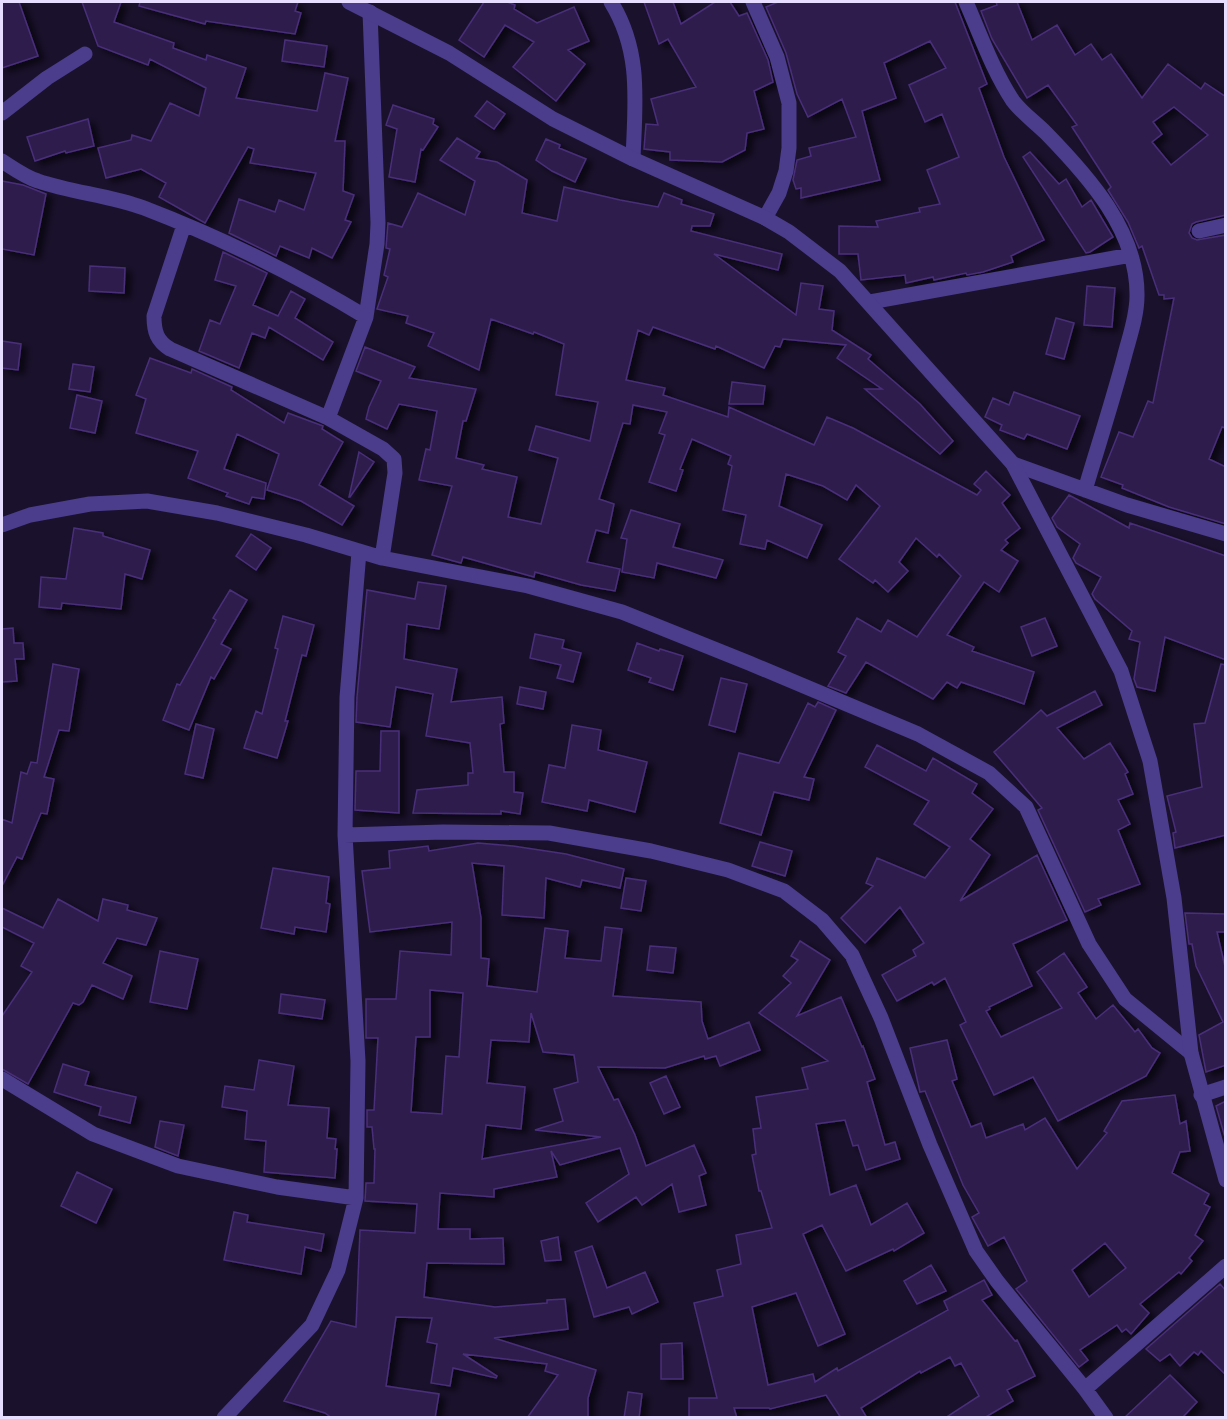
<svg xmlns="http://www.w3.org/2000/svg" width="1227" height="1419" font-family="Montserrat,sans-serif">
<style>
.building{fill:#2e1d4e;stroke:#492f7a;stroke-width:1.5;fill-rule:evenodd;filter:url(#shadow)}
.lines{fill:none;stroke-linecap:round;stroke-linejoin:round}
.minor{stroke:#4b3c8c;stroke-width:15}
.tertiary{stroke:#4b3c8c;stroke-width:15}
</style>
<defs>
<filter id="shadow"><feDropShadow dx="6" dy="4" stdDeviation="3" flood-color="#0009"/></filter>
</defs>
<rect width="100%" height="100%" fill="#1a112c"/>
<path class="building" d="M2,2H19L38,56L2,68Z
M82,2H121L114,22L174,43L173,48L206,60L207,55L246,68L236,98L317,111L325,73L348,78L335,141H345L343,191L354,195L345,220L351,222L332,258L312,248L309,258L280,246L276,256L229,233L239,199L275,212L279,200L304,210L316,173L250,163L254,149L248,147L205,223L159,197L166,183L141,169L106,178L98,148L131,140L132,135L151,141L170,103L199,116L206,88L150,59L148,65L98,46Z
M140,2H298L295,11L301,13L295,34L206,21L205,24L139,6Z
M484,2H507L515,5L514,9L537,23L574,7L589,41L568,50L585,64L556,101L513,67L534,42L505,25L484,57L459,40Z
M644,2H673L681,24L715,2H730L739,16L747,13L768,60L773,82L754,91L764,129L747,133L745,150L722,162L670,160V152L644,149L646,124L658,125L651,99L696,87L668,39L659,44Z
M778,2H955L987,84L979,88L1004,157L1044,240L1011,256L1013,262L983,272L967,275L966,273L934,280L933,277L906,283L905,275L861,280L858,254H839V226L878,227L876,221L920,212L919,208L940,204L927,170L959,157L942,114L925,122L909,85L946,68L930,41L884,63L896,98L862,111L880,180L801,198V188L796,189L793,180L797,160L811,156L809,148L856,137L842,99L808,117L797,94L786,53L766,7Z
M996,2H1017L1032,40L1057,25L1075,55L1091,44L1102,60L1111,54L1142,98L1168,64L1201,89L1205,83L1226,97V215L1196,222L1192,224L1189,233L1192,238L1197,240L1226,235V428L1222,427L1209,459L1226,467V524L1169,507L1122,488L1123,485L1101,477L1119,432L1133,437L1148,401L1153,403L1174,298L1164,299V295H1159L1142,246L1139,248L1128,222L1108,190L1111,187L1072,127L1077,125L1048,85L1027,98L992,39L981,11L997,5ZM1174,107L1208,135L1171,165L1152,142L1162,134L1153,122Z
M285,40L327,46L324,67L282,61Z
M487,101L505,114L494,129L475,116Z
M393,105L434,119L433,124L438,127L423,150L421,149L415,182L389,177L397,129L386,125Z
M88,119L94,146L66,153L65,151L35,161L27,137Z
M457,138L480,152L476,158L497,162L527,180L522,213L557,221L564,187L620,200L658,207L664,193L682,200L681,204L714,214L710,226H692L691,231L782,254L778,270L714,254L796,315L801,283L823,286L819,309L834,311L832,330L871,355L868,359L920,404L953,441L940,454L865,389H882L837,358L846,345L783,339L780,347L775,346L764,368L716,346L715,349L653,327L649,335L638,330L626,380L665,388L663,395L728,417L729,407L814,445L827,417L853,428L977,495L981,490L974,484L986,471L1010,495L1002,503L1020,528L1005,540L1008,543L1001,550L1018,561L999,592L984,582L947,635L974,647L972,651L1034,672L1024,704L961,682L957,688L947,682L933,699L866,662L846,693L828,686L846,656L838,652L857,618L881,632L888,620L917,637L961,576L939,554L937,557L916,538L899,562L908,571L888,592L875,580L873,583L839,559L880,506L856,485L847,500L823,486L786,474L779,506L822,525L807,558L767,540L765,549L740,544L746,515L723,510L732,466L728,464L731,456L692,439L680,469L683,470L676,491L649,482L665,435L659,433L667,412L633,405L630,424L623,423L599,499L614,504L608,533L596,530L587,562L620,569L615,591L581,585L535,572L534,577L463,557L461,563L432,555L452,486L419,480L426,449L430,450L437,411L399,404L387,429L366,419L369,407L381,381L356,371L365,347L415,367L409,378L476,389L466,421H463L456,458L484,465L482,469L517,477L508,517L541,524L558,458L529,450L536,426L590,441L598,402L556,395L564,344L534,332L533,334L491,319L479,370L428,346L434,333L406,323L408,316L377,309L388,277L384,275L390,249L386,248L388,223L402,227L418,193L465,215L475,181L440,160Z
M546,139L560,145L559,148L586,159L575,182L552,171L536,160Z
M1030,152L1059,184L1066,179L1082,207L1091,200L1113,237L1090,252L1086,253L1023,157Z
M2,181L23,185L46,194L34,255L2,249Z
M223,252L267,273L253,305L278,316L291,291L305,299L295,318L333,342L323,360L269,327L265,338L252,333L239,368L199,351L210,320L220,324L236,286L215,280Z
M90,266L125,268L124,293L89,291Z
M1087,286L1115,288L1112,327L1084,325Z
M1056,318L1074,323L1064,359L1046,354Z
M2,341L21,344L18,370L2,368Z
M150,358L191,373L192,369L232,387L231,390L284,423L288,413L323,426L322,429L343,442L319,485L354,506L342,525L301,501L267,490L279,454L237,434L224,469L266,483L264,499L252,497L249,504L226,496L228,493L188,478L198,451L136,433L146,399L136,395Z
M73,364L94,367L90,392L69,389Z
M732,382L765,386L763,404H729Z
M1014,392L1080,416L1067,449L1027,434L1024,439L1000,430L1002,425L985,417L993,398L1009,405Z
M77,395L102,401L95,433L70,428Z
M359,452L374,462L350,497H349Z
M1069,495L1129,528L1130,523L1226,556V660L1165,637L1155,691L1137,687L1134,679L1140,642L1129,639L1132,631L1095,599L1092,594L1101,577L1076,563L1073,558L1080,544L1057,527L1052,518Z
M631,510L680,524L673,547L723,560L716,578L657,563L654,578L622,572L627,539L621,538Z
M74,528L103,533V536L150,550L142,579L125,574L121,609L62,603L61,609L39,607L41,577L66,579Z
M251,534L271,548L256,570L236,556Z
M418,582L446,586L439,629L407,624L404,659L457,669L451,702L502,697L504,723L500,724L504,772H514V792L523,793L520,814L501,811V814L413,813L417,790L468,785V773H473L470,743L426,736L433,694L396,687L390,727L356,722L357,697L367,590L415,599Z
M230,590L247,600L221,644L231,649L214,679L211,677L189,730L163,720L177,684L180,685L216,620L213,618Z
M283,616L314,625L306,656L302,655L285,721H288L277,758L244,748L256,711L262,714L278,649L275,648Z
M1045,618L1057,646L1032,656L1021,627Z
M13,628L14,643H23L24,659H15L17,681L2,682V629Z
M535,634L564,640L562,648L581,653L573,682L557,678L561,665L530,658Z
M637,643L659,651L660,649L683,656L673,690L649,682L651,678L628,670Z
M53,664L79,669L69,731L59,730L44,777L54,779L47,814L41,813L22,859L17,857L2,886V819L12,823L21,772L27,774L31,762L37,763Z
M1221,664L1226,665V835L1175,848L1173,833L1176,832L1167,796L1202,787L1194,724L1205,723Z
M721,678L747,684L735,732L709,725Z
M520,687L546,692L543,709L517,704Z
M1095,691L1102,705L1057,728L1084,759L1110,743L1128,772L1125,774L1133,794L1118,800L1130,824L1118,830L1140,884L1098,899L1101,905L1085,912L1038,810L1042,808L994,752L1041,710L1047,716Z
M818,702L836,710L804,777L814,779L809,800L774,792L761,835L720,823L739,753L779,763L808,703L815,707Z
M196,724L214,729L203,778L185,774Z
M572,725L601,730L598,750L647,762L635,812L589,800L587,811L542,802L549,765L565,768Z
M381,731H399V813L355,810L356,771H380Z
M877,745L926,771L933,758L977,784L972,793L993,809L970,839L990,855L960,901L1037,855L1067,920L1013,944L1032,986L989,1007L990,1009L986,1011L1001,1037L1062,1008L1037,972L1064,953L1087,987L1078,993L1096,1019L1113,1005L1135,1032L1138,1029L1152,1048L1160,1053L1146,1076L1058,1121L1033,1077L994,1095L960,1025L966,1022L945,978L934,985L932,982L897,1001L882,975L916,956L913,950L924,943L900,907L865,943L841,918L873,886L866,883L877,858L925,878L950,847L914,824L929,801L865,767Z
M760,842L792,851L785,876L752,866Z
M478,843L513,846L566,854L624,869L620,888L582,880L580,887L546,878L544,918L502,915L504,866L472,863L481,918V958L489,959L487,986L537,992L545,928L568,931L565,958L601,961L605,927L622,929L613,996L701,1002L702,1021L708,1039L749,1022L760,1050L720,1066L716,1056L705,1059L704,1056L665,1068L598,1067L614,1100L618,1099L635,1135L646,1166L694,1145L706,1173L699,1176L706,1205L679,1212L672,1184L642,1205L636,1197L598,1222L586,1203L629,1174L620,1148L560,1165L551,1151L557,1177L494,1189V1197L440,1193L438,1229H470V1239L503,1238L504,1264L427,1263L424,1297L495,1307L547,1303V1300L565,1299L568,1329L494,1338L596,1370L588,1398V1418H527L558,1375L545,1371L547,1364L463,1354L497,1376L496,1378L453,1368L450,1386L431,1383L437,1344L427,1342L432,1318L396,1317L386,1386L439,1394L435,1418H332L325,1413L284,1401L331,1321L356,1327L360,1230L415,1233L417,1204L365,1201L366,1183H374L375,1149H374L372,1127H367V1110H374L378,1038H366V999H396L400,951L451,955L452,922L370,932L362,871L390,868L389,851L428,846L429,851ZM430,990L463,993L459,1057L446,1056L442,1114L411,1112L416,1037H430ZM531,1013L543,1052L574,1055L578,1082L554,1089L563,1121L535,1130L601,1137L482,1159L486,1125L521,1129L525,1087L487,1083L491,1040L529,1042Z
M273,868L329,877L326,903L330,904L326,932L295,927L294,934L261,928Z
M626,878L646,881L641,911L621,908Z
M58,899L98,921L103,899L128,905L127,910L157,918L146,945L117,938L103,963L132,976L123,999L92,985L83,1002L79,1005L73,1003L28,1084L2,1069V1016L32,972L21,966L34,943L2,927V908L43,928Z
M1185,913L1226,914V932H1217L1226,971V1065L1206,1072L1199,1035L1223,1022L1196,966L1192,944H1189Z
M800,941L830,960L797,1016L841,997L862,1047L863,1046L875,1079L867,1082L885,1145L895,1142L900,1159L866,1170L858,1145L853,1146L845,1120L816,1124L830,1195L856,1185L871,1225L907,1203L924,1233L894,1251L893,1249L846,1271L822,1225L803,1234L845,1334L818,1346L796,1293L752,1307L768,1385L813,1374L815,1382L837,1368L838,1371L948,1310L944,1301L984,1280L992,1295L982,1300L1015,1341L1017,1340L1035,1376L1007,1390L1013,1401L984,1418H945L979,1396L961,1363L955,1366L950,1357L921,1373L920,1371L861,1408L867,1418H841L826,1395L770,1409L769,1408H734L737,1418H689V1398H717L694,1303L723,1296L717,1270L741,1264L736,1235L772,1228L761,1191H759L752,1155L756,1154L753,1129L761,1128L756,1097L808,1089L802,1068L828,1061L759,1013L791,983L783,976L798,960L791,956Z
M650,946L676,948L673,973L647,970Z
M160,951L198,959L187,1009L150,1002Z
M281,994L325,1000L322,1019L279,1013Z
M947,1040L957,1079L952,1081L971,1127L981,1123L986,1138L1023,1124L1025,1130L1045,1118L1077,1169L1107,1133L1104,1131L1122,1101L1175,1095L1180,1124L1186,1121L1190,1151L1180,1152L1172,1173L1209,1194L1204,1204L1210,1207L1195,1235L1203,1241L1189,1258L1192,1261L1181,1274L1179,1272L1140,1304L1149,1313L1131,1334L1126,1329L1122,1332L1117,1325L1080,1350L1088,1360L1079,1367L1016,1289L1027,1281L1004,1237L988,1246L972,1217L979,1213L963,1185L925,1091L920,1092L910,1048ZM1105,1243L1126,1268L1089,1297L1072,1270Z
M259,1060L294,1066L288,1105L329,1108L327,1138L336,1139L335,1149H337L335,1178L264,1172L266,1141L245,1139L247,1111L222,1107L225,1086L254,1090Z
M63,1064L89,1072L85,1085L136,1097L130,1123L99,1115L101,1107L54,1092Z
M666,1076L680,1107L664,1114L650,1083Z
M1226,1101V1141L1216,1106Z
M160,1121L184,1125L178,1156L155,1147Z
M77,1172L112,1189L96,1223L61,1206Z
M234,1212L248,1215L247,1222L324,1234L321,1251L305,1247L301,1274L224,1260Z
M558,1237L561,1260L545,1261L541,1241Z
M592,1246L607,1288L645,1272L658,1302L632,1314L629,1307L594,1317L575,1252Z
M931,1265L946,1291L917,1304L904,1281Z
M1220,1284L1226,1291V1375L1201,1351L1198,1355L1194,1352L1180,1366L1170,1354L1160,1361L1146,1349Z
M682,1343L683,1379H661V1344Z
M1170,1375L1197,1402L1182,1418H1124Z
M628,1392L642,1394L639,1418H624Z"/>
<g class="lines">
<path class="minor" d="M611,2C642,52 635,103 633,159
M753,2L777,57L789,103V148L786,171L779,193L765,218
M966,2C980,34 993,71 1013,101C1022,113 1035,122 1046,133C1088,176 1138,231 1137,296C1137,317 1129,338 1124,358C1112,403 1098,446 1085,490
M2,113L47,78L85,54
M2,161C13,168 25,177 38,181C73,193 109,195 144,208C222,238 295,274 366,317L328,418L170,349C157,341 154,332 154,316L184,225
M1199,231L1226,225
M870,302L1131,255
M366,317L377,244L378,223L370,12
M328,418L383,449L394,459L395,473L382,558
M1013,464L1127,505L1226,534
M2,525L30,515L90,504L147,501L217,513L306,535L382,558L528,586L622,612L749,663L918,734L989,773L1026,807L1089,944L1125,999L1191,1053
M345,835L443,832L549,833L651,851L728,870L784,891L822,920L852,955L881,1018L930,1145L976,1251L997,1281L1085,1389L1106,1418
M2,1079L93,1134L178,1166L277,1187L356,1198
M1201,1095L1226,1087
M1085,1389L1226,1266
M224,1418L312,1325L338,1270L356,1198L358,1061L345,835L347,697L359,552"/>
<path class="tertiary" d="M349,2L449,53L553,119L633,159L765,218L789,232L840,271L1013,464L1121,671L1150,761L1174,898L1191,1053L1226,1180"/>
</g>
<rect width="1227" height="1419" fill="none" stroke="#e6ddff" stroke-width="6"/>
</svg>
